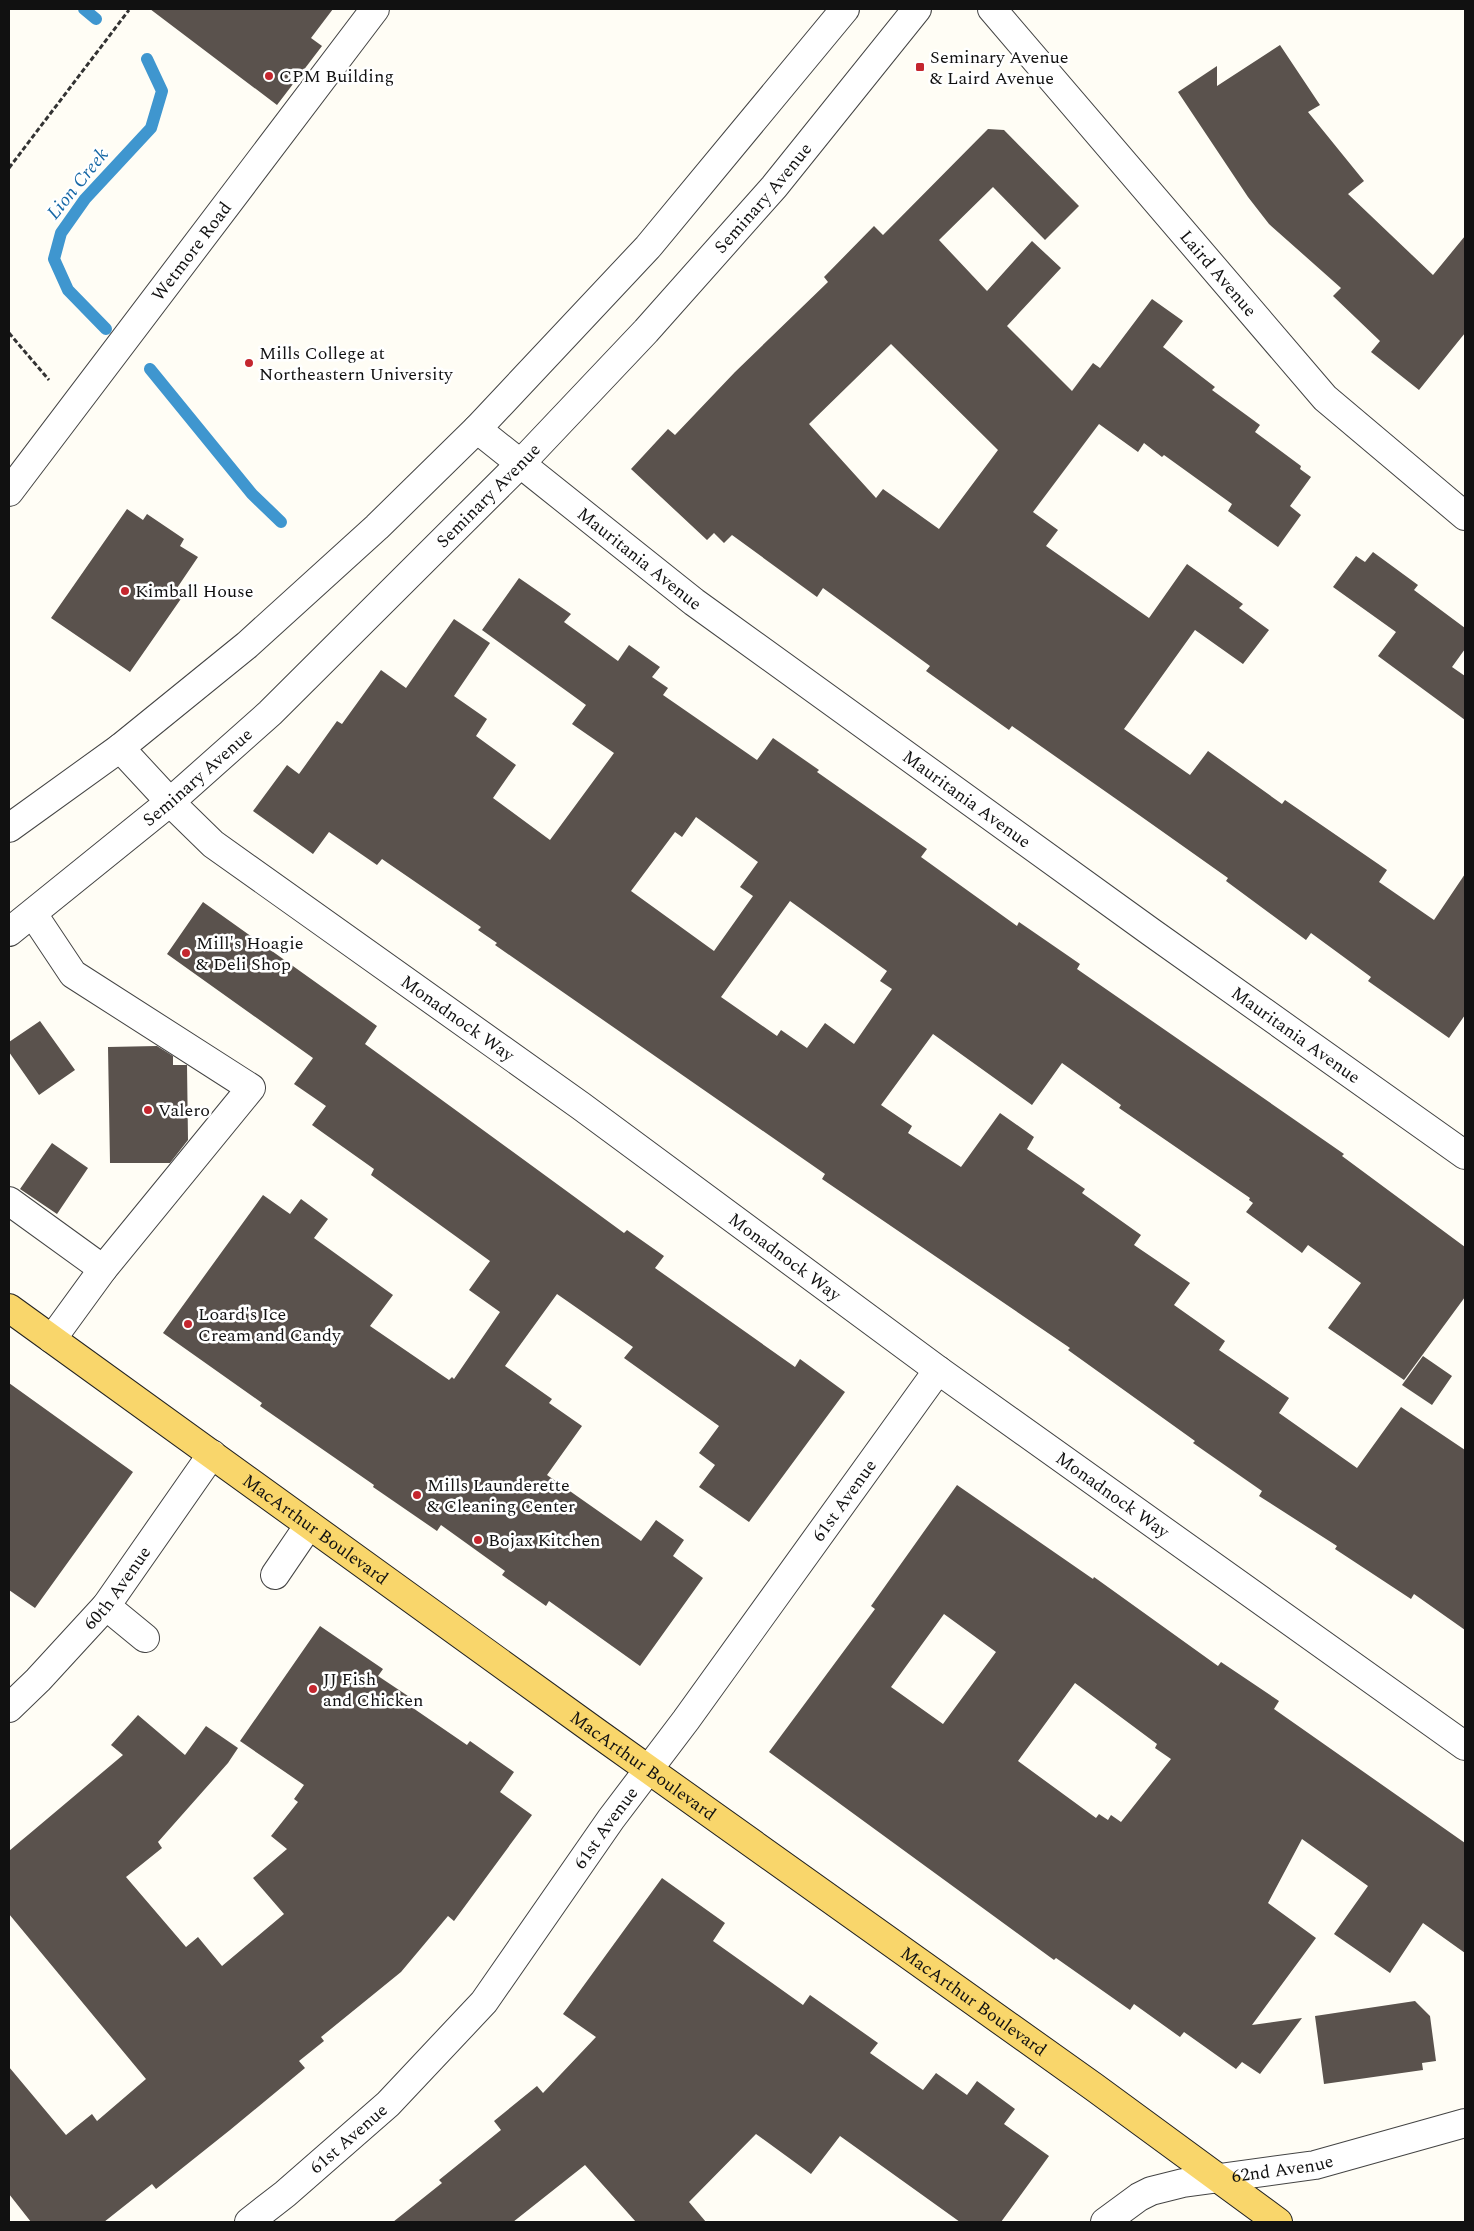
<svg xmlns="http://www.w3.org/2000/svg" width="1474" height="2231" font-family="Spectral,serif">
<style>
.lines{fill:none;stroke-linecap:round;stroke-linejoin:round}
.stream{stroke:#3f96cf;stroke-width:12}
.building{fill:#5a524d;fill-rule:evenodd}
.minor-casing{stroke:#444;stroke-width:30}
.major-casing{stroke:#222;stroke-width:30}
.path{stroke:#333;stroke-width:3;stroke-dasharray:5 2.5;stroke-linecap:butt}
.minor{stroke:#fff;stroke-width:28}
.major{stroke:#f9d66b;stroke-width:28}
.poi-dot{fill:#c4262e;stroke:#fff;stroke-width:2}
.labels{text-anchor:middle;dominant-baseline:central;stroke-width:5;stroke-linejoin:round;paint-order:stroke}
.poi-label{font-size:18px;fill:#111;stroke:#fff;text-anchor:start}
.street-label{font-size:18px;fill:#111;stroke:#fff}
.water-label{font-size:19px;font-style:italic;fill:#1768a6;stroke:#fff}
</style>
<rect width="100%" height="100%" fill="#fffdf5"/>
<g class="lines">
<path class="stream" d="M84,9L96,19
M106,329L68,290L54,259L61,233L85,199L151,128L162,91L147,59
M150,369L252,494L281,522"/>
</g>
<path class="building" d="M150,9H333L311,38L322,46L277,105Z
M1280,45L1320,105L1308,112L1364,181L1348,194L1433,275L1465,236V333L1419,390L1371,352L1380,341L1333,296L1341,288L1269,224L1248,197L1178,92L1217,66V86Z
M988,129L1004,130L1079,206L1045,240L993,187L939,240L987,291L1032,241L1061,268L1007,326L1072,391L1093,363L1100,368L1152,299L1183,321L1163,347L1215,387L1212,390L1260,425L1255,432L1301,466L1300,469L1311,477L1290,506L1301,515L1278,547L1228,511L1232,504L1164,455L1162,457L1144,443L1138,452L1099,424L1033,512L1058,530L1046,546L1149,618L1187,564L1243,604L1239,608L1269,630L1243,664L1195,630L1124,729L1190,775L1208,751L1282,804L1285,800L1387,870L1379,882L1434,920L1465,874V1015L1449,1038L1368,981L1371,977L1311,933L1306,940L1226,881L1228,878L1139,815L1012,726L1009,730L926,671L930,666L823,588L817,597L732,535L724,543L714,533L707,540L631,469L668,429L675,435L735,372L828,282L824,277L874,226L883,235ZM891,344L998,450L939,529L883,489L876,498L809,424Z
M127,509L143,520L147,514L184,539L180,546L198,557L177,588L185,593L130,672L51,618Z
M1373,552L1418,585L1414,590L1465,628V649L1452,667L1465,676V720L1378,656L1396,632L1333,587L1356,556L1365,562Z
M519,578L571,614L564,622L618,661L629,645L660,667L652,677L668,688L663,695L757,760L773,738L819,770L817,772L927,849L921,857L1017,926L1019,922L1080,964L1077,969L1344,1154L1342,1156L1465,1247V1297L1404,1380L1328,1328L1361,1283L1308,1245L1302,1253L1246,1212L1253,1203L1249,1200L1250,1198L1119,1108L1121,1105L1062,1063L1032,1105L933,1034L881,1105L912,1126L908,1133L961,1167L1000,1113L1034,1137L1027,1149L1085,1189L1082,1193L1141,1235L1134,1245L1190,1283L1174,1305L1225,1341L1219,1350L1289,1398L1279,1413L1357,1468L1401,1407L1465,1450V1630L1414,1594L1411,1599L1335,1549L1337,1546L1259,1496L1262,1491L1193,1443L1195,1441L1068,1350L1070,1348L822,1179L825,1174L495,945L497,943L478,930L481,927L382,859L377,865L329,832L313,854L253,811L287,765L299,774L337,721L342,724L381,670L406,688L454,619L490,643L454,696L487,719L476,736L516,765L493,798L550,840L614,753L572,724L586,705L482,630ZM696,817L758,862L740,887L753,896L714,951L631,891L675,832L682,837ZM790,901L887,971L880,981L892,989L854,1044L825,1023L807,1048L781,1030L777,1036L721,997Z
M203,902L377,1026L365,1044L624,1233L627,1230L664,1256L655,1268L795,1367L800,1359L845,1392L749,1522L699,1487L715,1465L699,1453L719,1426L624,1358L633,1347L557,1294L505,1366L552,1399L549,1403L582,1426L547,1475L641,1541L656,1520L684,1540L673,1556L703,1578L640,1666L549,1601L546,1606L502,1575L505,1571L441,1525L437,1531L373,1487L374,1485L260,1406L262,1403L163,1333L263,1195L290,1214L301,1199L328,1219L314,1238L393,1295L370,1326L449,1380L452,1377L454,1379L500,1312L469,1290L490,1261L371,1175L374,1169L312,1125L326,1106L294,1084L313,1058L167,954Z
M40,1021L75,1070L39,1095L9,1052V1042Z
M157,1046L173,1056V1065H187L188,1140L170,1163H110L108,1047Z
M52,1143L88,1168L57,1214L20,1189Z
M1423,1356L1452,1376L1432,1405L1402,1385Z
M9,1383L133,1472L35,1608L9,1590Z
M957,1485L1093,1579L1094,1577L1218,1666L1221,1662L1279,1701L1274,1709L1465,1843V1953L1423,1923L1390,1973L1334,1934L1368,1886L1302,1839L1268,1903L1316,1938L1252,2025L1302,2018L1260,2074L1242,2062L1236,2069L1184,2032L1180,2037L1134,2004L1130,2010L1056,1958L1054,1960L769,1752L875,1609L871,1606ZM944,1614L996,1652L943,1724L891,1687ZM1075,1683L1157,1744L1155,1748L1171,1759L1121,1822L1111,1815L1108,1820L1099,1814L1096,1818L1018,1761Z
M320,1626L383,1669L378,1676L414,1700L410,1706L467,1745L470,1741L514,1772L500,1792L532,1815L454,1921L448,1916L401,1972L321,2037L324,2041L299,2061L305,2068L230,2130L156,2189L152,2184L104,2222H31L9,2194V2067L66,2135L92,2114L97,2121L146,2079L9,1914V1851L123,1755L111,1745L138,1715L185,1755L206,1726L238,1748L228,1763L158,1842L162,1848L126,1877L186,1947L198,1937L222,1966L284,1914L253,1878L287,1849L271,1836L298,1802L294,1799L304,1785L240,1741Z
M662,1878L725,1923L713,1941L803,2005L810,1995L878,2043L870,2053L923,2090L936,2073L967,2095L977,2081L1015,2109L1004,2124L1049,2156L1001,2222H960L840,2136L811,2174L756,2134L689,2202L706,2222H636L585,2165L513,2222H393L442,2183L439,2180L501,2130L494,2121L537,2086L543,2093L596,2037L563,2014Z
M1415,2001L1430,2016L1436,2061L1422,2063L1423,2070L1324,2084L1315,2016Z"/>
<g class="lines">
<g class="minor-casing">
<g id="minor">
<path id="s1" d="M992,9L1325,398L1465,516"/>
<path id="s2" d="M477,429L694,602L1151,932L1465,1155"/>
<path id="s3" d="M9,492L375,9"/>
<path id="s4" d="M120,748L170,802L213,844L581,1106L938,1370L1465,1746"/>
<path d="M9,828L120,748L247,645L377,527L477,429L648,247L845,9"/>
<path d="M33,914L73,974L251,1088L103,1269L52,1339"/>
<path id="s5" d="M9,932L170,802L270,713L521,463L646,331L774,187L917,9"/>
<path d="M9,1201L103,1269"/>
<path d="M275,1575L309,1525"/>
<path d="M106,1606L145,1638"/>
<path id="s6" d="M9,1708L38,1680L106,1606L212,1454"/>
<path id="s7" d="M249,2222L285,2194L388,2104L484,2002L611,1819L686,1720L938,1370"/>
<path id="s8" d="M1105,2222L1139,2197L1151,2191L1183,2183L1315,2165L1465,2123"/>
</g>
</g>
<g class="major-casing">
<g id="major">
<path id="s9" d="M9,1308L596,1732L1094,2087L1278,2222"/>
</g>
</g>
<path class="path" d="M9,168L129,10
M9,333L49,380"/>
<use href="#minor" class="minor"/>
<use href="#major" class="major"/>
</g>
<g class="poi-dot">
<rect x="915" y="62" width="10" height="10" rx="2.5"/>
<circle cx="269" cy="76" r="5"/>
<circle cx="249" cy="363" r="5"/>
<circle cx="125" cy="591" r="5"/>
<circle cx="186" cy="953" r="5"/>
<circle cx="148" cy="1110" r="5"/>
<circle cx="188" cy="1324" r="5"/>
<circle cx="417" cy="1495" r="5"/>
<circle cx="478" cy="1540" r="5"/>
<circle cx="313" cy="1689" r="5"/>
</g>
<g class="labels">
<g class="poi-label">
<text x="930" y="57">Seminary Avenue<tspan x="930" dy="21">&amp; Laird Avenue</tspan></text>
<text x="279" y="76">CPM Building</text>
<text x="259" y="353">Mills College at<tspan x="259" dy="21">Northeastern University</tspan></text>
<text x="135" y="591">Kimball House</text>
<text x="196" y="943">Mill's Hoagie<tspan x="196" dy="21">&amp; Deli Shop</tspan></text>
<text x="158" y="1110">Valero</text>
<text x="198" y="1314">Loard's Ice<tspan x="198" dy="21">Cream and Candy</tspan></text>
<text x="427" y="1485">Mills Launderette<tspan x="427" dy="21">&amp; Cleaning Center</tspan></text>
<text x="488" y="1540">Bojax Kitchen</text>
<text x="323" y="1679">JJ Fish<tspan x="323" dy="21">and Chicken</tspan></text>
</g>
<g class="street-label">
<text stroke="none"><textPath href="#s5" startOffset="1054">Seminary Avenue</textPath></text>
<text stroke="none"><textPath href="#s3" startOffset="302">Wetmore Road</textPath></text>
<text stroke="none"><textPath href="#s1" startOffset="348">Laird Avenue</textPath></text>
<text stroke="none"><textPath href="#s5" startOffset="649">Seminary Avenue</textPath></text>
<text stroke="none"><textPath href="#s2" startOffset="208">Mauritania Avenue</textPath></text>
<text stroke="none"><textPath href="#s5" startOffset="244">Seminary Avenue</textPath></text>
<text stroke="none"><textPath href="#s2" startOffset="614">Mauritania Avenue</textPath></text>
<text stroke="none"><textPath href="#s4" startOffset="434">Monadnock Way</textPath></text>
<text stroke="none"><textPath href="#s2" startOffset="1019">Mauritania Avenue</textPath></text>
<text stroke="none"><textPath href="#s4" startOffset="839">Monadnock Way</textPath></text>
<text stroke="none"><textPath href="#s4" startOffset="1244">Monadnock Way</textPath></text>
<text stroke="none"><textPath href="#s7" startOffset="940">61st Avenue</textPath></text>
<text stroke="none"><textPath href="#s9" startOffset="378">MacArthur Boulevard</textPath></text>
<text stroke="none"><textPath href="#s6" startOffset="162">60th Avenue</textPath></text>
<text stroke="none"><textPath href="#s9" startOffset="782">MacArthur Boulevard</textPath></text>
<text stroke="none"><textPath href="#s7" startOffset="535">61st Avenue</textPath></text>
<text stroke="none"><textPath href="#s9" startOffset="1188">MacArthur Boulevard</textPath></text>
<text stroke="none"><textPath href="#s7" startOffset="130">61st Avenue</textPath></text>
<text stroke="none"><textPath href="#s8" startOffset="189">62nd Avenue</textPath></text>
</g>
<g class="water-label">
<text transform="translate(78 184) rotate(-51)">Lion Creek</text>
</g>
</g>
<rect width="1474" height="2231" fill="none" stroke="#111111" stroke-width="20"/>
</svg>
